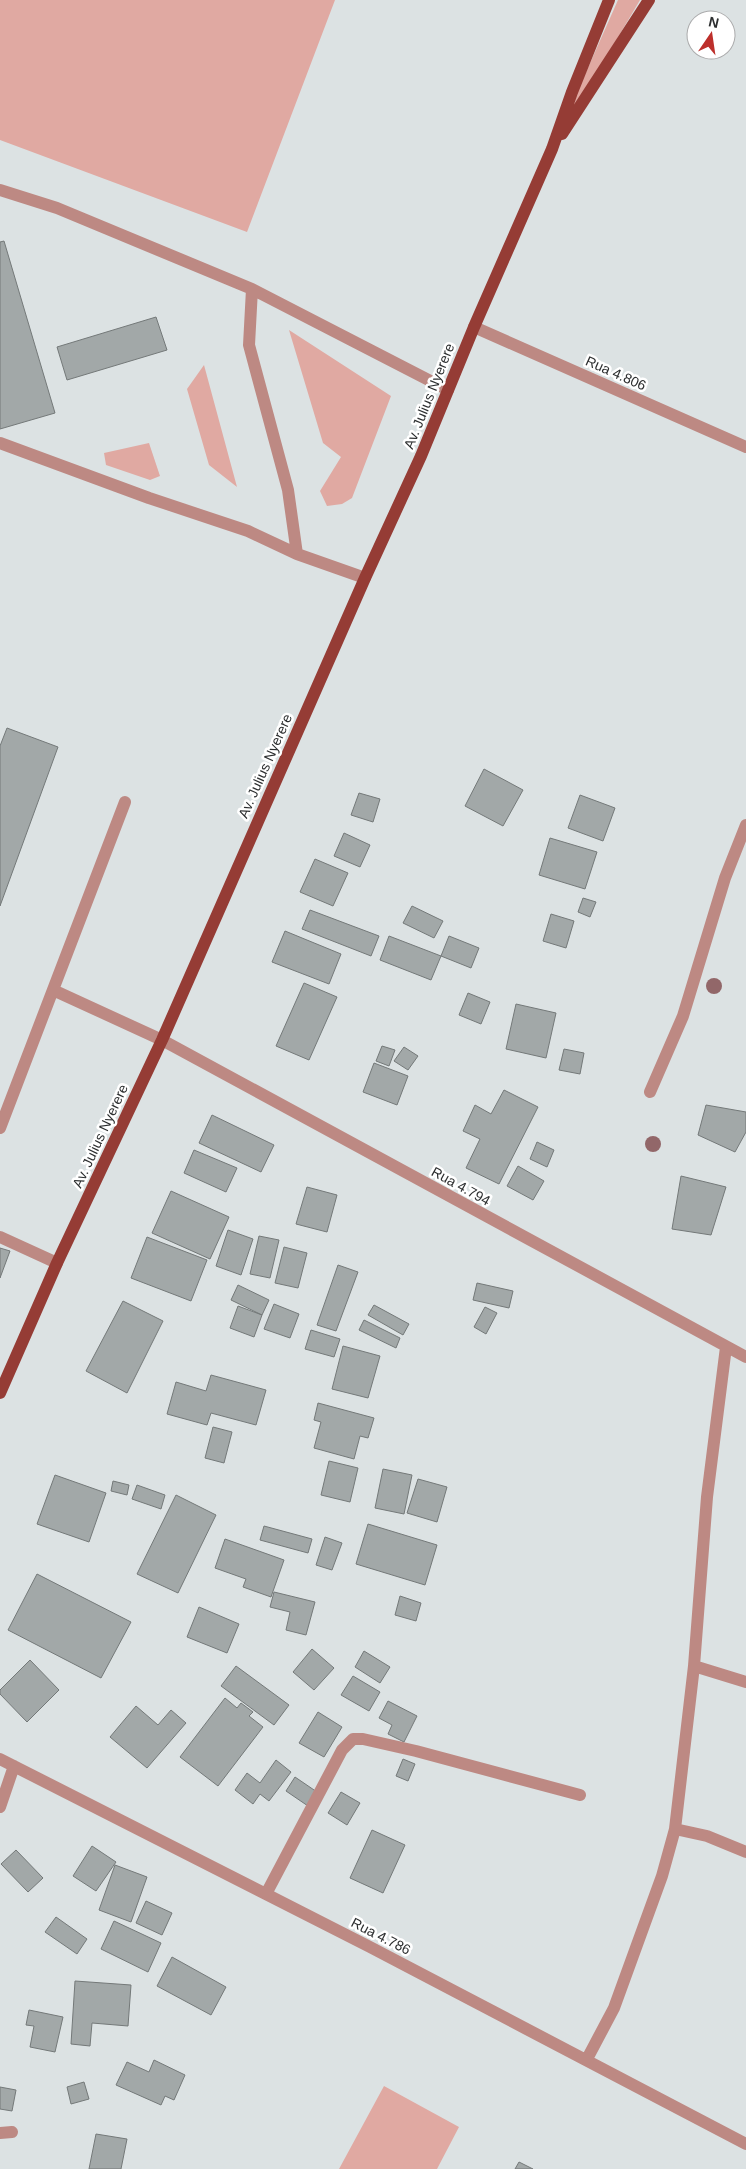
<svg xmlns="http://www.w3.org/2000/svg" width="746" height="2169" font-family="Arial,sans-serif">
<style>
.green{fill:#e0a9a2}
.building{fill:#a2a8a8;stroke:#747979}
.lines{fill:none;stroke-linecap:round;stroke-linejoin:round}
.minor{stroke:#bd8983;stroke-width:12}
.major{stroke:#953c35;stroke-width:12}
.tree{fill:#926769}
.labels{text-anchor:middle;dominant-baseline:central;stroke-width:5;stroke-linejoin:round;paint-order:stroke}
.street-label{font-size:14px;fill:#2c2e2f;stroke:#fff}
</style>
<rect width="100%" height="100%" fill="#dce2e3"/>
<path class="green" d="M0,0H335L247,232L0,140Z
M618,0H640L552,149Z
M289,330L391,396L352,498L342,504L327,506L320,491L341,457L323,443Z
M204,365L237,487L209,465L187,389Z
M149,443L160,476L150,480L106,465L104,453Z
M384,2086L459,2127L437,2169H339Z"/>
<path class="building" d="M4,241L55,413L0,429V242Z
M156,317L167,350L67,380L57,347Z
M7,728L58,747L0,906V746Z
M484,769L523,790L503,826L465,806Z
M359,793L380,799L373,822L351,815Z
M580,795L615,808L603,841L568,828Z
M344,833L370,845L360,867L334,856Z
M550,838L597,852L585,889L539,875Z
M315,859L348,873L333,906L300,892Z
M583,898L596,902L590,917L578,912Z
M412,906L443,921L434,938L403,923Z
M310,910L379,936L371,956L302,929Z
M551,914L574,921L566,948L543,941Z
M285,931L341,954L329,984L272,962Z
M389,936L441,956L431,980L380,960Z
M449,936L479,948L471,968L441,956Z
M304,983L337,997L309,1060L276,1046Z
M468,993L490,1002L481,1024L459,1015Z
M516,1004L556,1013L546,1058L506,1049Z
M382,1046L395,1050L389,1066L376,1061Z
M404,1047L418,1056L408,1070L394,1061Z
M564,1049L584,1053L580,1074L559,1070Z
M374,1063L408,1076L397,1105L363,1092Z
M504,1090L538,1107L499,1184L466,1168L480,1139L463,1131L475,1105L491,1114Z
M706,1105L746,1112V1132L735,1152L698,1135Z
M212,1115L274,1145L261,1172L199,1143Z
M537,1142L554,1150L547,1167L530,1159Z
M194,1150L237,1168L226,1192L184,1173Z
M518,1166L544,1181L533,1200L507,1186Z
M681,1176L726,1187L711,1235L672,1229Z
M307,1187L337,1195L327,1232L296,1224Z
M171,1191L229,1217L210,1259L152,1233Z
M228,1230L253,1239L241,1275L216,1266Z
M259,1236L279,1240L270,1278L250,1274Z
M147,1237L207,1260L191,1301L131,1278Z
M284,1247L307,1253L298,1288L275,1283Z
M0,1248L10,1251L0,1278Z
M338,1265L358,1272L336,1331L317,1325Z
M477,1283L513,1291L509,1308L473,1300Z
M238,1285L269,1300L262,1315L231,1300Z
M123,1301L163,1321L127,1393L86,1371Z
M274,1304L299,1314L290,1338L264,1329Z
M374,1305L409,1324L403,1335L368,1315Z
M238,1306L262,1315L254,1337L230,1328Z
M485,1307L497,1313L486,1334L474,1327Z
M364,1320L400,1338L396,1348L359,1330Z
M311,1330L340,1339L334,1357L305,1349Z
M343,1346L380,1356L368,1398L332,1389Z
M211,1375L266,1390L256,1425L211,1413L207,1425L167,1414L176,1382L206,1391Z
M318,1403L374,1418L368,1438L360,1436L354,1459L314,1448L321,1422L314,1420Z
M213,1427L232,1432L224,1463L205,1458Z
M329,1461L358,1468L350,1502L321,1495Z
M383,1469L412,1475L404,1514L375,1508Z
M55,1475L106,1493L89,1542L37,1524Z
M418,1479L447,1487L437,1522L407,1513Z
M113,1481L129,1485L127,1495L111,1491Z
M137,1485L165,1495L161,1509L132,1499Z
M176,1495L216,1515L178,1593L137,1574Z
M368,1524L437,1545L425,1585L356,1564Z
M264,1526L312,1539L308,1553L260,1540Z
M325,1537L342,1543L332,1570L316,1565Z
M225,1539L284,1560L271,1597L243,1587L246,1579L215,1568Z
M37,1574L131,1622L101,1678L8,1630Z
M274,1592L315,1602L306,1635L286,1630L290,1612L270,1607Z
M400,1596L421,1603L416,1621L395,1615Z
M199,1607L239,1624L227,1653L187,1637Z
M312,1649L334,1668L314,1690L293,1672Z
M364,1651L390,1667L380,1683L355,1667Z
M30,1660L59,1690L27,1722L0,1694V1690Z
M236,1666L289,1705L274,1725L221,1686Z
M353,1676L380,1692L369,1711L341,1695Z
M225,1698L237,1708L241,1703L253,1712L249,1716L263,1727L218,1786L180,1757Z
M388,1701L417,1716L404,1742L388,1734L392,1725L379,1718Z
M136,1706L158,1725L171,1710L186,1723L147,1768L110,1737Z
M318,1712L342,1727L324,1757L299,1743Z
M403,1759L415,1764L408,1781L396,1776Z
M276,1760L291,1772L269,1801L260,1794L253,1804L235,1790L247,1773L260,1783Z
M295,1777L317,1792L308,1806L286,1791Z
M341,1792L360,1803L347,1825L328,1813Z
M372,1830L405,1845L383,1893L350,1878Z
M92,1846L116,1862L96,1891L73,1876Z
M16,1850L43,1878L28,1892L1,1864Z
M115,1865L147,1877L131,1922L99,1910Z
M146,1901L172,1913L162,1935L136,1923Z
M56,1917L87,1939L77,1954L45,1932Z
M114,1921L161,1943L148,1972L101,1949Z
M172,1957L226,1987L211,2015L157,1986Z
M75,1981L131,1985L128,2026L92,2023L90,2046L71,2044Z
M29,2010L63,2017L55,2052L30,2047L34,2026L26,2025Z
M154,2060L185,2075L174,2100L165,2096L161,2105L116,2085L127,2062L149,2072Z
M84,2082L89,2099L71,2104L67,2087Z
M0,2087L16,2090L12,2111L0,2109Z
M96,2134L127,2139L121,2169H89Z
M519,2162L533,2169H515Z"/>
<g class="lines">
<path class="minor" d="M0,190L57,208L252,289L249,345L288,490L297,554
M252,289L448,390
M474,327L746,447
M0,443L149,498L248,531L297,554L365,578
M53,990L162,1040L746,1357
M650,1092L683,1016L725,878L746,825
M0,1128L125,802
M0,1237L57,1263
M694,1666L746,1682
M0,1759L370,1947L746,2144
M0,1807L14,1766
M675,1829L707,1836L746,1852
M266,1894L342,1750L353,1739H363L416,1751L580,1795
M587,2059L614,2008L662,1876L675,1829L694,1666L707,1497L726,1347
M0,2133L12,2132"/>
<path class="major" d="M562,134L649,0
M0,1393L57,1263L162,1040L365,578L421,456L474,327L552,149L572,92L609,0"/>
</g>
<g class="tree">
<circle cx="714" cy="986" r="8"/>
<circle cx="653" cy="1144" r="8"/>
</g>
<g class="labels">
<g class="street-label">
<text transform="translate(616 373) rotate(24)">Rua 4.806</text>
<text transform="translate(429 396) rotate(-68)">Av. Julius Nyerere</text>
<text transform="translate(265 766) rotate(-66)">Av. Julius Nyerere</text>
<text transform="translate(100 1136) rotate(-65)">Av. Julius Nyerere</text>
<text transform="translate(461 1186) rotate(29)">Rua 4.794</text>
<text transform="translate(381 1936) rotate(27)">Rua 4.786</text>
</g>
</g>
<g transform="translate(711 35) rotate(13)"><circle r="24" fill="#ffffff" stroke="#ababac"/>
<path d="M0-4L9 19L0 12L-9 19Z" fill="#bd2f2b"/>
<text y="-8" font-size="14" font-weight="bold" text-anchor="middle" fill="#2c2e2f">N</text>
</g>
</svg>
